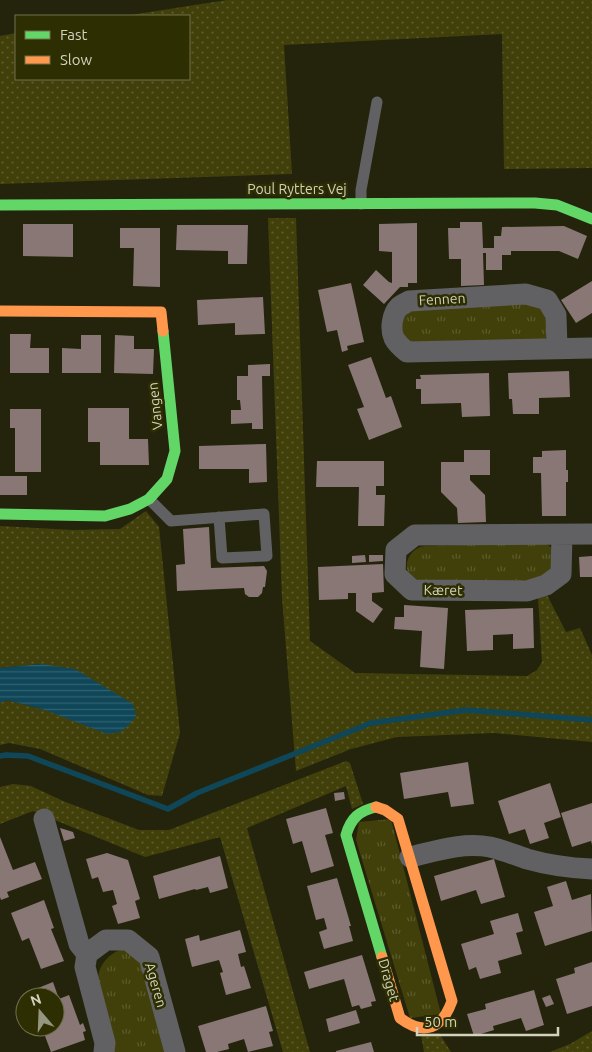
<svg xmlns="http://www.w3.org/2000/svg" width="592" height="1052" font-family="Ubuntu,sans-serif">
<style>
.grass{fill:url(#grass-dots)}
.park{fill:url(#park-tufts)}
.water{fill:url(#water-rules)}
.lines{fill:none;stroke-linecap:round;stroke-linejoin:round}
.stream{stroke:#0f4759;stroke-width:5.5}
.building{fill:#887775}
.lane{stroke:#616063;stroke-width:11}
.street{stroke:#616063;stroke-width:21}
.fast{stroke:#63d668;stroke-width:11}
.slow{stroke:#ff974d;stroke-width:11}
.labels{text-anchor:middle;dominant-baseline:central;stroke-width:5;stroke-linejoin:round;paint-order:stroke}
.street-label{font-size:14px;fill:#d2d3bd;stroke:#2e2e03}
</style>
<defs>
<pattern id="grass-dots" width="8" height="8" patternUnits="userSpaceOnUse" patternTransform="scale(1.25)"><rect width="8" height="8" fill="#41400a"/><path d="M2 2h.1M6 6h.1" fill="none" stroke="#5c5b2c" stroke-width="1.8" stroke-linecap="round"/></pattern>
<pattern id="park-tufts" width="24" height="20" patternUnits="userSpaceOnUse" patternTransform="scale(1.25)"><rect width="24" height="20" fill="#41400a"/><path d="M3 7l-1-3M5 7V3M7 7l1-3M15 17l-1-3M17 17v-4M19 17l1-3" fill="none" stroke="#5c5b2c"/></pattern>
<pattern id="water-rules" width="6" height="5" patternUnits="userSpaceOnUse" patternTransform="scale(1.25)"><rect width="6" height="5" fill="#0f4759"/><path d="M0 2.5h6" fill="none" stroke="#31616f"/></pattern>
</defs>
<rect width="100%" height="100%" fill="#24240d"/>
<path class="grass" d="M227,0H592V168L504,169L502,34L284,45L292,174L0,184V36L16,33V79H189V16H124Z
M268,218H296L310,641L355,673L527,676L537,670L542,662L538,597L547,595L566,632L580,628L592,655V742L494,733L397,737L351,749L296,771L282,598Z
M146,511L159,527L180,733L162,796L148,795L40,749L9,743L0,745V703L7,700L45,710L40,664L0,668V526L73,530L120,529Z
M346,761L350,763L363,804L352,809L346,786L247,828L310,1052H283L220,837L145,857L33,811L0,824V787L13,784L31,786L63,801L139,830H169Z
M592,1031V1052H550L570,1044Z
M439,1033L451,1052H424L421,1035Z"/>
<path class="park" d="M528,303L546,312V338L541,342L408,343C399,331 400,319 411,309Z
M544,542L552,548L555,564L546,580L423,586C419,583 413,580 410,576C403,567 408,553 418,548C421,546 426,546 430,546Z
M391,819L441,1014L410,1018L356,840L359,822Z
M120,950H131L139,954L172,1052H114L98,977C100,964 108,955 120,950Z"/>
<path class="water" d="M41,664L75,669L133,704L136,716L129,725L120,732L107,734L45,710L7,700L0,703V668Z"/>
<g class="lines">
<path class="stream" d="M0,756L6,755L28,756L168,809L197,793L371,723L466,710L592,720"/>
</g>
<path class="building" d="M460,222H482L483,248H494V236H501L502,227L564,226L587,236L578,259L559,251H511V255H502V270H486V253H483L484,285L461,286V259H449L448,228H460Z
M417,223V283H408V287H400L384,304L363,285L376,270L389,282L392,283V252L379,251V224Z
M23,224H73V257L23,256Z
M177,225H248L247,264H228V251L176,250Z
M120,228H160V287L133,286L134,248H120Z
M592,281V313L576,323L561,300Z
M351,283L364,342L347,346L348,350L342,352L337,330L327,332L318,290Z
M263,297L265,334L235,335V323L198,325L197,300Z
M10,334H31L30,348H49V373H10Z
M81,335H101V373H62V348L81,349Z
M115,335L134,336V349H154L153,374L114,373Z
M371,357L386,398L391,396L402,427L369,440L357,409L364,407L348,365Z
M270,364V376H262L263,429H252V423L231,424V410H241L240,400H237V376H248V365Z
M569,371L570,397L539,398V414H513L512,399H509L508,373Z
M489,373L490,416L462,417L461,403L421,404V389H416V379H421L420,375Z
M88,408H129V439H148L149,465H100V442H88Z
M10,409H41V472H15V428H10Z
M266,444L267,482L249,483V469H199V446Z
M464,450H490V475H470V480L485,495L486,522L458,523L457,508L441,492V462H464Z
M566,450V470H568V482H566V516H542L541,473H533V457H542V451Z
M317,461H384V486H376V495H385L384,526H358L359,487H316Z
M0,476H27V495H0Z
M209,527L211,568L264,566L267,571L265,587H263L262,593L258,597H249L245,594L244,588L177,591L176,565L185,564L183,529Z
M365,555L366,562L352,563V556Z
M369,555H383V561L369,562Z
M592,556V577H580L579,557Z
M383,564L384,592L372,593V601L383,609L373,623L356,611V593H348V599L319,600L318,567Z
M404,605L448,608L444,669L420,667L422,631L394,629L395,617H404Z
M533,608L534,648L513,649V634L493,635V650L467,651L465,610Z
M468,762L474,804L451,807L448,792L404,799L400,773Z
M550,783L561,817L544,823L549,838L530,844L525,829L509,834L498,801Z
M344,792L345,799L335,801L334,793Z
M592,803V845L591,841L572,847L561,813Z
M326,808L333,833L325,835L334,866L311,873L302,841L293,844L286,819Z
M60,828L73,832L75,838L64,841Z
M0,837L13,870L35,862L42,879L7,892L9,897L1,900L0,897Z
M107,853L128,860L140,899L135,901L140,918L118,924L112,906L117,904L113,890L103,892L98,877L92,879L86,859Z
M220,856L228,888L210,893L208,887L196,890L195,889L159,899L153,876Z
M494,859L505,897L481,904L476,890L441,901L434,876Z
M337,878L351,926H349L353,941L324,949L319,932L327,929L324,918L316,920L307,886Z
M566,881L572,900L591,894L592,931L545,946L534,912L553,906L547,887Z
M44,900L54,928L51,929L64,961L41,969L29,938L22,941L11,913Z
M518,913L523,931L516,933L522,954L498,961L501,973L480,979L476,967L469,970L461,944L494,934L490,921Z
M240,930L246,952L238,954L241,967L244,966L251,988L226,995L220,973L223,972L219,960L192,967L185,939L199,935L200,941Z
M362,955L376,1001L371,1002L372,1006L361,1009L359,1005L352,1007L344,979L309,989L304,972Z
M592,962V1006L567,1014L556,979L575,973L574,968Z
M53,982L59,999L69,995L80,1025L83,1023L86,1031L83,1032L85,1040L51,1052L42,1028L55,1027V997H30L28,992Z
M534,990L544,1025L526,1031L521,1018L493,1026L494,1030L474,1036L467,1014L486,1009L485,1004Z
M550,995L554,1004L546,1007L542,998Z
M266,1006L273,1031L269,1032L273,1046L248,1052L244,1039L228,1044L229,1049L217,1052H206L198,1026Z
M356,1010L360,1023L329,1032L326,1019Z
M371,1042L374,1052H336V1051Z"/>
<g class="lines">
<path class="lane" d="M361,204V190L377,102
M149,499L171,521L264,514L267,556L222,558L219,517"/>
<path class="street" d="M557,348L556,315L547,300L526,294L409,301C406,303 401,305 399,307C392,314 390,329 394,338C397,344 402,348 407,352L592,348
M562,535L561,574L546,585L527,591L412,590L395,574L396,550L415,535L592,534
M44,819L79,944L87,954
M410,857C436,851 462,842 490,847C503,850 515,855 527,859C548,865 570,868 592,869
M104,1052L105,1043L85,967L87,954L106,940H128L149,957L175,1052"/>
<path class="fast" d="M0,205L535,203L557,205L592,219
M0,514L105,516L130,509L149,499L167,479L175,451L163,331
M376,807C359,811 351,818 346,835L382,957"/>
<path class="slow" d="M0,311L161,312L163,331
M376,807L385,810L398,819L452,1001C442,1029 424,1036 400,1018L382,957"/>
</g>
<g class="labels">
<g class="street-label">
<text x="297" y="189">Poul Rytters Vej</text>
<text transform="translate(442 299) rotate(-3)">Fennen</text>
<text transform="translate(155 406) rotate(-96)">Vangen</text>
<text transform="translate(443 590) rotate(1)">Kæret</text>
<text transform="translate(389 980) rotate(74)">Draget</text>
<text transform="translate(156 985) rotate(74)">Ageren</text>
</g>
</g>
<rect x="15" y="15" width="175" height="65" fill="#2e2e03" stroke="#70704d"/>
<rect x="25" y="31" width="25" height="8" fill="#63d668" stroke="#70704d"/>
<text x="60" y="40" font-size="15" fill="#d2d3bd">Fast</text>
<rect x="25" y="56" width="25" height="8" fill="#ff974d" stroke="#70704d"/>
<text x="60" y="65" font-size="15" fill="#d2d3bd">Slow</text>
<g transform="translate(40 1012) rotate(341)"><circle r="24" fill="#2e2e03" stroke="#70704d"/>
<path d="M0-4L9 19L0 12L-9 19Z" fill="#95967f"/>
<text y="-8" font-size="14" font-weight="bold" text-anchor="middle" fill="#d2d3bd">N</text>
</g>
<path d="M417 1027v8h141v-8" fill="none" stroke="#d2d3bd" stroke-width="2.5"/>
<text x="424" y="1027" font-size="15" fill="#d2d3bd" stroke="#2e2e03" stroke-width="4" paint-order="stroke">50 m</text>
</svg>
